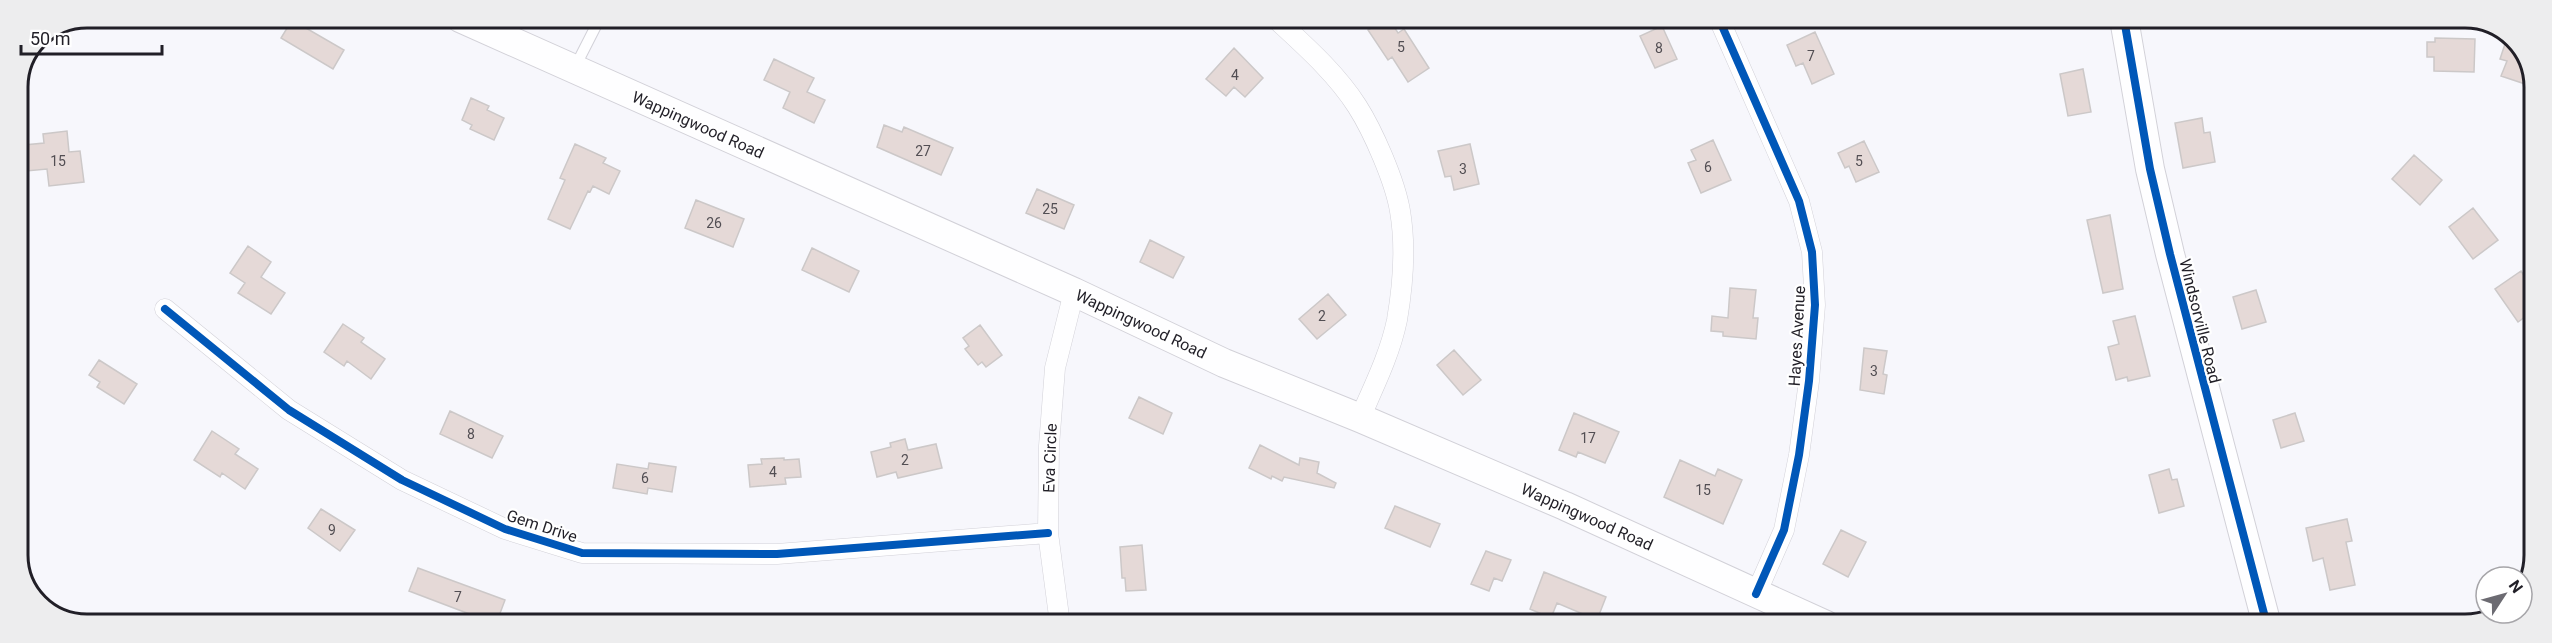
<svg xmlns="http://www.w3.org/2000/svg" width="2552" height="643" font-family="Roboto,sans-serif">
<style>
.building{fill:#e5d9d7;stroke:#ccc8c8;stroke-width:1.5}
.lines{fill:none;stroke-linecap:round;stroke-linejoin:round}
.lane-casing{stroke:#d2d1d8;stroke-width:12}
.street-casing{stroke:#d2d1d8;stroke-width:21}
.secondary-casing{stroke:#d2d1d8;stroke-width:30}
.lane{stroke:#fefeff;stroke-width:10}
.street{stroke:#fefeff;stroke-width:20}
.secondary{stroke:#fefeff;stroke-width:28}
.cycleway-casing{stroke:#fff;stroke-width:11}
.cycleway{stroke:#0057b8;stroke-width:8}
.labels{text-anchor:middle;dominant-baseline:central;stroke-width:4.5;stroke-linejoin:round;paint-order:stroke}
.number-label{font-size:14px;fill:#524e53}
.street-label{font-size:16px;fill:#211f27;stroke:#fff}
.rim{fill:none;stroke:#211f27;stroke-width:3}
</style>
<rect width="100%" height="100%" fill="#f7f7fc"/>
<path class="building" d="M1385,19H1389L1398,33L1404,29L1429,68L1408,82L1392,57L1388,60L1368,30Z
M292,20L344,50L333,69L281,38Z
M1662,26L1677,59L1655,68L1640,36Z
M1815,32L1834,74L1812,84L1803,63L1796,66L1787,45Z
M2435,38L2475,39L2474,72L2434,71V57H2427V42H2435Z
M2513,39L2517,41L2534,87L2501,76L2507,61L2500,59L2505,44L2511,46Z
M1234,48L1263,78L1245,97L1234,87L1226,96L1206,79Z
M774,59L814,78L807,92L825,100L814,123L783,108L790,92L764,80Z
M2083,69L2091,112L2068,116L2060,74Z
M471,98L489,106L487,110L504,118L494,140L470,129L472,125L462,120Z
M2202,118L2204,133L2210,132L2215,162L2183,168L2175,123Z
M884,125L902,132L904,127L953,148L941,175L877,147Z
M67,131L69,152L80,151L84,182L49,186L47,169L26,171L24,145L44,143L43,134Z
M1713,140L1731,180L1701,193L1688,163L1696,160L1691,150Z
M1864,141L1879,172L1856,182L1849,166L1845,168L1838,153Z
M575,144L606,158L603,163L620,171L609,194L593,186L590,192L588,191L570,229L548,219L565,180L560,178Z
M1470,144L1479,184L1454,190L1451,176L1445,177L1438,151Z
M2414,155L2442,180L2420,205L2392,179Z
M1037,189L1074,205L1064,229L1026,213Z
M696,200L744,219L733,247L685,228Z
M2473,208L2498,240L2473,259L2449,227Z
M2110,215L2123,289L2103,293L2087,220Z
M1150,240L1184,257L1173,278L1140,262Z
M248,246L271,262L261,277L285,293L271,314L238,293L245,283L230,273Z
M812,248L859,271L849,292L802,270Z
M2521,271L2533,290V311L2518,322L2495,289Z
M1730,288L1756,290L1753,318H1758L1756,339L1723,336V332L1711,331L1712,316L1728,318Z
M2256,290L2266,322L2242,329L2233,297Z
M1328,294L1346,315L1317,339L1299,319Z
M2135,316L2150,376L2128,381L2127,377L2116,380L2108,347L2119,344L2113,321Z
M343,324L364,338L361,342L385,359L371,379L347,361L344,366L324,352Z
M980,325L1002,355L986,367L982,362L978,365L965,349L969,346L963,338Z
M1864,348L1887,351L1883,374L1887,375L1884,394L1860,390Z
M1454,350L1481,380L1463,395L1437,365Z
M99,360L137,384L124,404L97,387L100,382L89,375Z
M1139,397L1172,413L1163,434L1129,418Z
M450,411L503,436L492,458L440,434Z
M1574,413L1619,432L1605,463L1578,452L1576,457L1559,450Z
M2295,413L2304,441L2281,448L2273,420Z
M212,431L239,449L235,454L258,469L245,489L222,473L220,477L194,460Z
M905,439L908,450L936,444L942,468L898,478L896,472L877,477L871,452L891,447L890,443Z
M1260,445L1299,465L1300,458L1319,462L1317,473L1336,483L1334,488L1284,477L1282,481L1272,476L1271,479L1249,468Z
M784,458V460L799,459L801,477L785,478L786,484L750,487L748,465L762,464L761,459Z
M1680,460L1715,476L1718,469L1742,480L1723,524L1664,497Z
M649,463L676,467L672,492L648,488L647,494L613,488L617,464L648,469Z
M2169,469L2172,480L2177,479L2184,506L2159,513L2149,475Z
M1395,506L1440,524L1430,547L1385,528Z
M321,509L355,530L340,551L308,528Z
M2347,519L2352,541L2346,542L2355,585L2330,590L2323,558L2313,561L2306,528Z
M1841,530L1866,542L1848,577L1823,564Z
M1142,545L1146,590L1126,591L1125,578H1122L1120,547Z
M1486,551L1511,560L1502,581L1494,578L1489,591L1471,584Z
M418,568L505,600L496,624H477L480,618L409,591Z
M1544,572L1606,597L1597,620L1557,603L1551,618L1530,609Z"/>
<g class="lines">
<g class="lane-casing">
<path id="lane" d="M574,69L600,18"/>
</g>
<g class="street-casing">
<path id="street" d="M1276,19C1304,45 1336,73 1357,106C1373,131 1395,181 1400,211C1406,246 1403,285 1397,320C1390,354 1374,386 1360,418
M1719,19L1799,201L1812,252L1815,305L1809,381L1799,455L1784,530L1756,594
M165,309L289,410L402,480L505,529L582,553L777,554L1048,533
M1060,624L1048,533L1049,446L1055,368L1074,292"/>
</g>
<g class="secondary-casing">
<path id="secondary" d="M460,18L1074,292L1224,363L1360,418L1565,506L1826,625
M2124,19L2150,169L2170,254L2267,625"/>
</g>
<use href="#lane" class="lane"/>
<use href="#street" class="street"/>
<use href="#secondary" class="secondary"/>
<g class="cycleway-casing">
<path id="cycleway" d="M1719,19L1799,201L1812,252L1815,305L1809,381L1799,455L1784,530L1756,594
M2124,19L2150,169L2170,254L2267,625
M165,309L289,410L402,480L505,529L582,553L777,554L1048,533"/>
</g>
<use href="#cycleway" class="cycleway"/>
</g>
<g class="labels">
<g class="number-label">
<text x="1401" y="47">5</text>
<text x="1659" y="48">8</text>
<text x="1811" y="56">7</text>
<text x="1235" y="75">4</text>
<text x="923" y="151">27</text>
<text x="58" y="161">15</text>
<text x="1859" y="161">5</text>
<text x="1708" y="167">6</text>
<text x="1463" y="169">3</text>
<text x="1050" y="209">25</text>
<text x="714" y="223">26</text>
<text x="1322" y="316">2</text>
<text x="1874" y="371">3</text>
<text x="471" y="434">8</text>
<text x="1588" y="438">17</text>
<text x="905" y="460">2</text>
<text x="773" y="472">4</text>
<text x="645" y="478">6</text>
<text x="1703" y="490">15</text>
<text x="332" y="530">9</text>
<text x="458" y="597">7</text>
</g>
<g class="street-label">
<text transform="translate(698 125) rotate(24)">Wappingwood Road</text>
<text transform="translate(2200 321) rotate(76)">Windsorville Road</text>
<text transform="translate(1141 324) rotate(25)">Wappingwood Road</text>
<text transform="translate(1797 336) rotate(-87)">Hayes Avenue</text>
<text transform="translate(1050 458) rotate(-88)">Eva Circle</text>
<text transform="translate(1587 517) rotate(24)">Wappingwood Road</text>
<text transform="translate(542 526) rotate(18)">Gem Drive</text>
</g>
</g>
<path d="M0 0H2552V643H0ZM87 28H2465A59 59 0 0 1 2524 87V555A59 59 0 0 1 2465 614H87A59 59 0 0 1 28 555V87A59 59 0 0 1 87 28Z" fill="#ededee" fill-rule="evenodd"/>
<path class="rim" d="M87 28H2465A59 59 0 0 1 2524 87V555A59 59 0 0 1 2465 614H87A59 59 0 0 1 28 555V87A59 59 0 0 1 87 28Z"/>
<g transform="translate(2504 595) rotate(54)"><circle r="28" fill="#ffffff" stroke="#a6a5a9" stroke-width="1.5"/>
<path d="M0-4.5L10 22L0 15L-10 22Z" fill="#6c6b72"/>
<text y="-9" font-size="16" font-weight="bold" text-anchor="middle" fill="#211f27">N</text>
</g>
<path d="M21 45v9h141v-9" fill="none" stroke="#211f27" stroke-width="3"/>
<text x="30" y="45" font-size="18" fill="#211f27" stroke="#ffffff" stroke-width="4.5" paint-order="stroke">50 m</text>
</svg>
